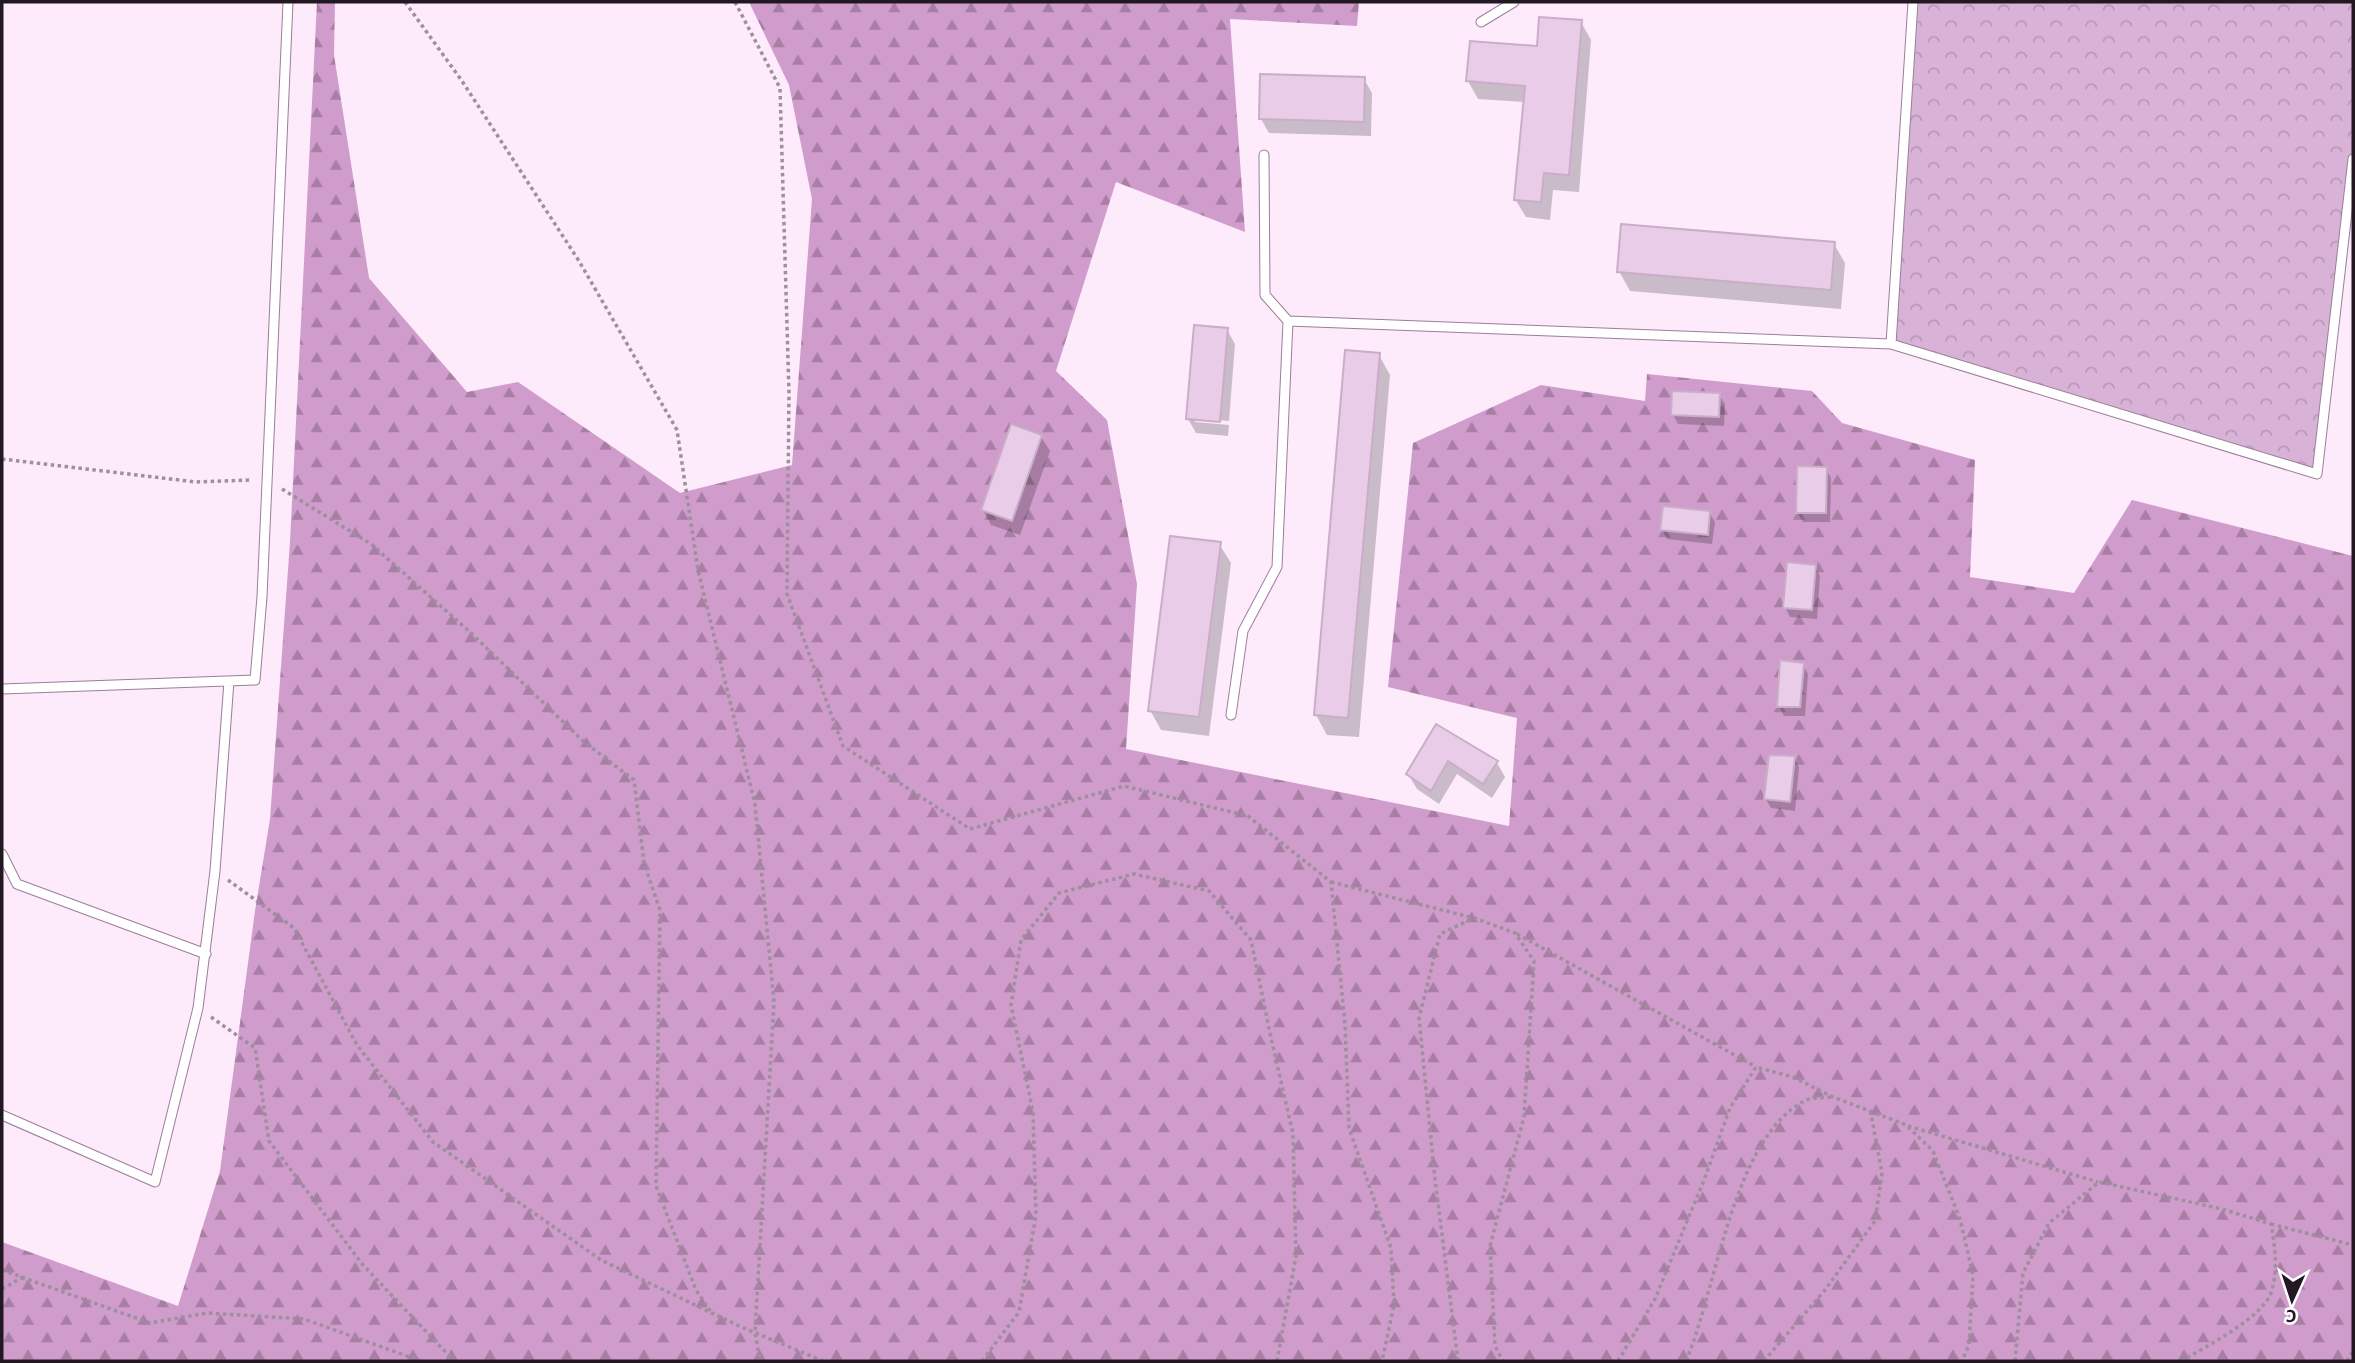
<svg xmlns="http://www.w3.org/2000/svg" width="2355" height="1363" font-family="'Alegreya Sans',sans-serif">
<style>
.forest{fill:url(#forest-firs)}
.park{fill:url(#park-crowns)}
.shadow{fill:#0003}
.building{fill:#e9cce7;stroke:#caadc8;stroke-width:2}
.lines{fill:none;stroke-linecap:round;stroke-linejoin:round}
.service-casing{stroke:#9a7f98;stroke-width:11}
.path{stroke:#9e8f9d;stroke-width:3.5;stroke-dasharray:3.5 3.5;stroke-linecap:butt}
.service{stroke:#fff;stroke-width:9}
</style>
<defs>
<pattern id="forest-firs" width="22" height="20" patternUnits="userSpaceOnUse" patternTransform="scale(1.75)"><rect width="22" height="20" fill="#d09ccc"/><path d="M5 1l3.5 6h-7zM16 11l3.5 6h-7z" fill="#a87ea5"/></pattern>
<pattern id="park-crowns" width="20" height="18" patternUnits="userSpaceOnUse" patternTransform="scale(1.75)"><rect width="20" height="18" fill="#d9b2d7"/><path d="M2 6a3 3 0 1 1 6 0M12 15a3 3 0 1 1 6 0" fill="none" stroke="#ba98b8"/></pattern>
</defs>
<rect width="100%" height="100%" fill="#fdeafb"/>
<path class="forest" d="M317,2H335L334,55L369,278L467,392L518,382L680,493L792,465L812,199L789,85L749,2H1359L1357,26L1230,19L1245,232L1116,182L1056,371L1107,420L1137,584L1126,749L1509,826L1517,718L1388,687L1413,443L1541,385L1645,401L1647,374L1812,391L1842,423L1975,460L1970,577L2074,593L2132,500L2353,556V1361H2V1242L178,1306L220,1171L255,911L270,819L290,542Z"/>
<path class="park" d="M1916,2H2353V182L2317,474L1891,344Z"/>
<path class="shadow" d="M1581,22L1591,40L1579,192L1553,190L1550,220L1526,217L1515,199L1525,102L1478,99L1468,81L1539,48Z
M1364,79L1372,93L1371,136L1269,133L1261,119Z
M1834,244L1845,263L1841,309L1630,291L1619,271Z
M1227,330L1235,344L1229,421L1195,418V422L1229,425L1228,436L1196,433L1188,419Z
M1379,355L1390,375L1359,737L1327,735L1316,715Z
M1719,395L1725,404L1724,426L1678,424L1673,415Z
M1041,437L1050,451L1020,535L991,525L983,510Z
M1826,469L1831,478L1830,522H1803L1797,512Z
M1709,512L1715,522L1712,544L1667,539L1662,529Z
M1219,544L1231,563L1209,736L1161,730L1150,710Z
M1815,566L1820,576L1817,619L1790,617L1785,607Z
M1803,665L1808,674L1805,716H1784L1779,706Z
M1437,726L1497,763L1505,777L1492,798L1457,774L1439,804L1417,789L1408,774Z
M1794,758L1799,767L1795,811L1771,808L1765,798Z"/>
<path class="building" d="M1539,17L1582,20L1569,175L1544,173L1541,202L1514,200L1525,86L1466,81L1470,41L1537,46Z
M1260,74L1365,77L1364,122L1259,119Z
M1621,224L1835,242L1831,290L1617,272Z
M1194,325L1228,328L1220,422L1186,419Z
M1345,350L1380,353L1348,718L1314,715Z
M1672,391L1720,393L1719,417L1671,415Z
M1011,424L1042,435L1012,521L981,510Z
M1797,466L1827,467L1826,513H1796Z
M1663,506L1710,511L1708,535L1660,530Z
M1170,536L1221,542L1199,717L1148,711Z
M1787,562L1816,565L1812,610L1783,608Z
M1780,660L1804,663L1800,707H1777Z
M1436,724L1498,761L1483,784L1448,761L1431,791L1406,774Z
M1769,755L1795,756L1790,802L1764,799Z"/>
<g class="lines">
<g class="service-casing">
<path id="service" d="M1913,2L1891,344L2317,474L2353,159
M1481,22L1514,2
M1264,155L1265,295L1288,321
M2,689L255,680L262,597L288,2
M1231,715L1243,631L1277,567L1288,321L1891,344
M2,854L17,884L206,954
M2,1115L155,1182L198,1008L215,871L229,681"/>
</g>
<path class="path" d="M405,2L462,81L579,261L677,430L698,570L755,804L774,1002L755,1332L760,1361
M735,2L780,88L789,393L787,594L843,746L970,829L1124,786L1248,816L1331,882L1345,1024L1349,1128L1391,1248L1394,1305L1382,1361
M2,459L196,482L252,480
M282,489L371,544L471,633L584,742L634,780L644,863L660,910L656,1186L696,1290L711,1312
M228,880L294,928L357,1045L433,1142L601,1260L739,1326L823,1361
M1331,882L1474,918
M1517,934L1756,1067
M211,1017L255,1048L269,1141L363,1265L454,1361
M1908,1126L2098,1182
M2271,1224L2353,1245
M2,1270L150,1323L207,1313L304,1319L421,1361
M2,1289L23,1277
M982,1361L1019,1312L1036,1215L1033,1112L1011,1005L1021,940L1059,893L1134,874L1209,891L1251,940L1271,1038L1293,1134L1296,1256L1277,1361
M1458,1361L1435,1179L1419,1018L1440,934L1474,918L1515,933L1534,961L1524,1117L1490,1246L1495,1346L1503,1361
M1618,1361L1655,1299L1704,1180L1730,1108L1756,1067L1793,1077L1833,1097L1906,1125L1933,1151L1960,1219L1973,1275L1969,1345L1962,1361
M1686,1361C1717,1289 1732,1140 1804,1101C1811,1097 1823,1098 1831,1097
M1764,1361L1825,1290L1875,1221L1882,1173L1870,1109
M2015,1361L2023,1273L2049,1223L2099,1182L2222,1209L2271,1224C2275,1246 2278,1268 2272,1290C2265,1317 2206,1346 2182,1361
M2347,1361L2353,1351"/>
<use href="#service" class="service"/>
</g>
<rect width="2355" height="1363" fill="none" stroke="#221822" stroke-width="7"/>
<g transform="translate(2292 1300) rotate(183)" stroke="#ffffff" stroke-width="5" paint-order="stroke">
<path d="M0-5L12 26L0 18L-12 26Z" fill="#221822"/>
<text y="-10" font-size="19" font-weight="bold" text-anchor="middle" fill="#221822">С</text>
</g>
</svg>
